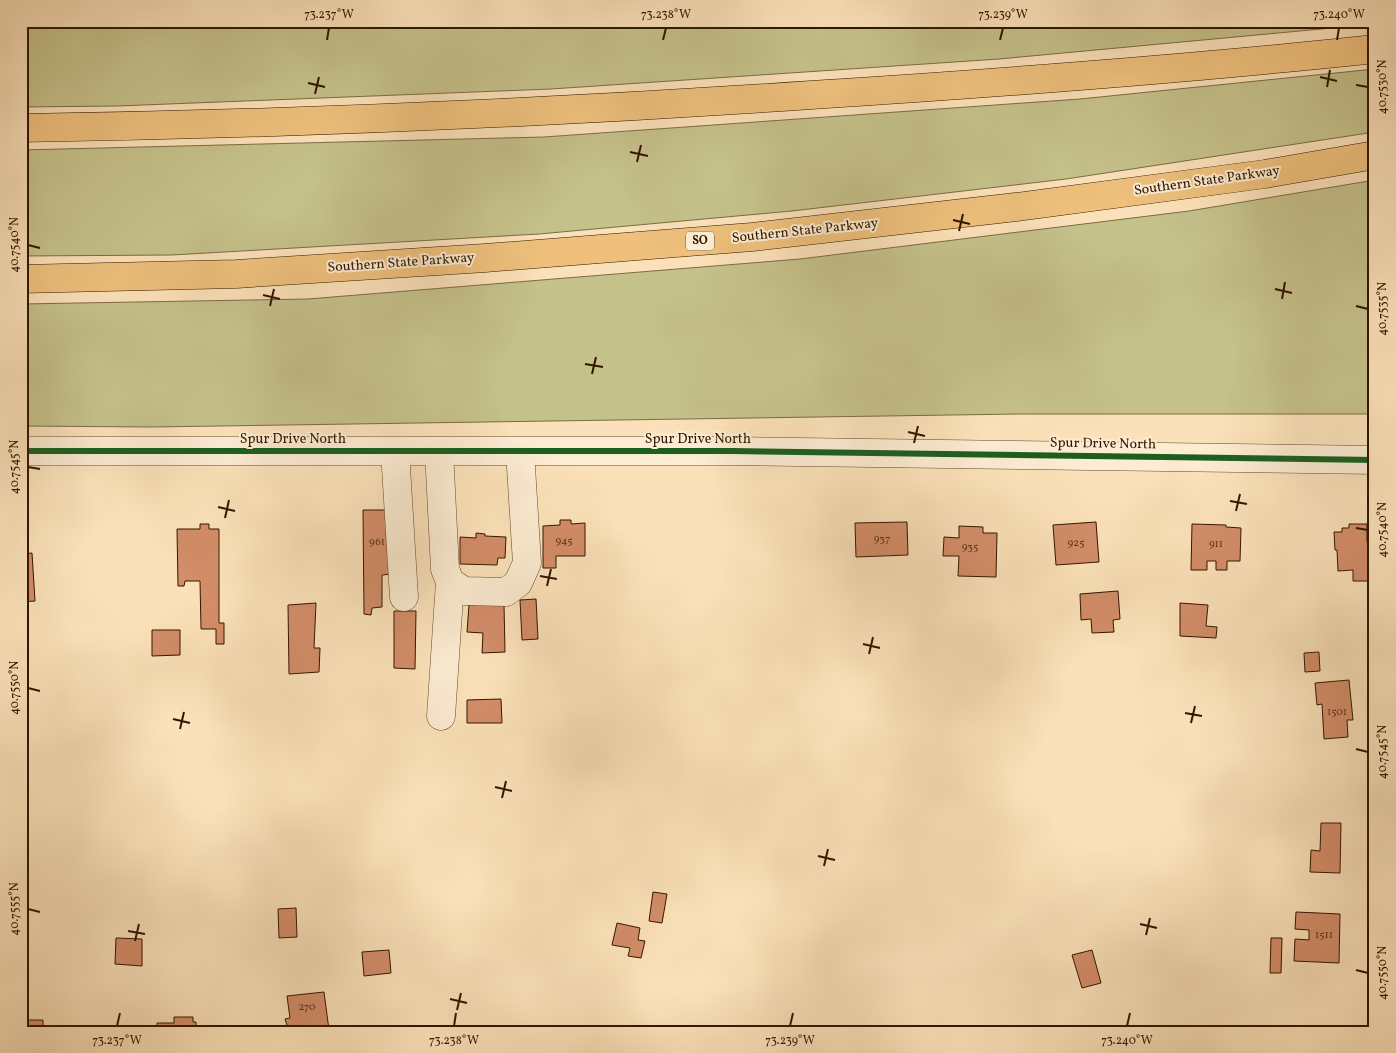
<svg xmlns="http://www.w3.org/2000/svg" width="1396" height="1053" font-family="Vollkorn,serif">
<style>
.green{fill:#c5c18b;stroke:#7c6b46}
.building{fill:#d38d69;stroke:#321500}
.lines{fill:none;stroke-linecap:round;stroke-linejoin:round}
.minor-casing{stroke:#64482e;stroke-width:29}
.highway-casing{stroke:#321500;stroke-width:29}
.minor{stroke:#fcecd2;stroke-width:28}
.highway{stroke:#eec07c;stroke-width:28}
.cycleway-casing{stroke:#fcecd2;stroke-width:9}
.cycleway{stroke:#1b5e20;stroke-width:6}
.ticks{fill:none;stroke:#321500;stroke-width:2}
.labels{text-anchor:middle;dominant-baseline:central;stroke-width:4;stroke-linejoin:round;paint-order:stroke}
.number-label{font-size:11px;fill:#5a331a}
.shield{fill:#fcecd2;stroke:#6f563f;stroke-width:1}
.shield-label{font-size:12px;font-weight:bold;fill:#321500}
.street-label{font-size:14px;fill:#321500;stroke:#fcecd2}
.neatline{fill:none;stroke:#321500;stroke-width:2}
.ticks-label{font-size:12px;text-anchor:middle;fill:#321500}
</style>
<rect width="100%" height="100%" fill="#fbe1b9"/>
<filter id="stains"><feTurbulence type="fractalNoise" baseFrequency=".004" numOctaves="4"/><feColorMatrix values="0 0 0 0 .2 0 0 0 0 .09 0 0 0 0 .02 0 0 0 .5 -.17"/></filter>
<radialGradient id="worn" r=".72"><stop offset=".6" stop-color="#630" stop-opacity="0"/><stop offset="1" stop-color="#630" stop-opacity=".3"/></radialGradient>
<path class="green" d="M21,21H1375V24L999,59L551,89L117,106L21,107Z
M1375,69V132L1066,179L792,211L539,234L172,255L21,256V150L544,137L1080,99Z
M1375,180V414H1018L152,427L21,426V304L308,299L800,259L1189,211Z"/>
<path class="building" d="M363,510H389L392,574L382,575V607L372,608L371,615L364,614Z
M560,520H571V524L585,523V556H556V568H543V526L560,525Z
M907,522L908,555L856,557L855,523Z
M1096,522L1099,562L1056,565L1053,525Z
M200,524H209V529H219V623H224V644H216V629H201L200,581H185L184,586H178L177,529H200Z
M1192,524L1226,525V527L1241,528L1240,561H1227V570H1216V561H1207V570H1191Z
M1349,524H1367V542L1375,541V557H1370L1371,581H1353V570L1338,571L1337,550H1335L1334,532H1342V528H1349Z
M959,526L983,527V533H997L996,577L958,576L959,556H943L944,537L959,538Z
M476,533L485,534V536L506,537L505,558H498L497,565L460,564V537L476,538Z
M32,553L35,601L21,602V554Z
M1118,591L1120,619L1113,620L1114,632L1092,633L1091,619L1081,620L1080,594Z
M536,599L538,639L522,640L520,600Z
M316,603L314,648H320L319,672L289,674L288,605Z
M1180,603L1208,605L1206,626L1217,627L1216,638L1180,636Z
M504,604L505,652L482,653L483,633L467,632L469,605Z
M394,611H416L415,669L394,668Z
M152,630H180V655L152,656Z
M1319,652L1320,671L1305,672L1304,653Z
M1349,680L1353,720H1347L1348,737L1324,739L1322,704L1317,705L1315,683Z
M501,699L502,723H467V700Z
M1321,823H1341L1340,873L1310,872L1311,850L1320,851Z
M653,892L667,894L662,923L649,921Z
M296,908L297,937L279,938L278,909Z
M1296,912L1340,914L1339,963L1294,961L1295,939L1309,940V930L1295,929Z
M617,923L640,928L638,940L645,941L641,958L628,956L630,948L612,945Z
M116,938L142,939V966L115,964Z
M1271,938H1282L1281,973H1270Z
M389,950L391,973L364,976L362,952Z
M1092,950L1101,983L1082,988L1072,955Z
M324,992L329,1030L320,1032H289L285,1019L290,1018L287,996Z
M174,1017H193V1022H196V1032H157V1023H174Z
M21,1020H43V1031L61,1032H21Z
M1323,1026H1331V1030H1352V1032H1317V1029H1323Z"/>
<g class="lines">
<g class="minor-casing">
<path id="minor" d="M21,451H733L1375,460
M395,451L404,597
M439,451L445,569L450,582L464,591L506,592L518,583L527,563L520,451
M441,716L450,582"/>
</g>
<g class="highway-casing">
<path id="highway" d="M21,128C285,124 548,113 811,95C999,83 1187,69 1375,49
M21,279L236,274L485,258L752,237L1016,207L1265,174L1375,155"/>
</g>
<use href="#minor" class="minor"/>
<use href="#highway" class="highway"/>
<g class="cycleway-casing">
<path id="cycleway" d="M21,451H733L1375,460"/>
</g>
<use href="#cycleway" class="cycleway"/>
</g>
<path class="ticks" d="M327,40L329,28M663,40L666,28M1000,40L1003,28M1337,40L1339,28M1320,77L1337,81M308,83L325,87M1356,85L1368,87M1327,87L1330,70M315,94L319,77M630,152L648,156M637,162L641,145M953,220L970,224M959,231L963,214M28,245L40,248M1275,289L1292,293M263,295L280,299M1282,299L1285,282M270,306L274,289M1356,306L1368,309M585,364L603,367M592,374L596,357M908,432L925,436M914,443L918,426M28,467L40,469M1230,501L1247,504M218,507L235,511M1236,511L1240,494M225,518L229,500M1356,528L1368,530M540,576L557,579M547,586L551,569M863,644L880,648M869,654L873,637M28,688L40,691M1185,713L1202,716M173,719L190,723M1191,723L1195,706M180,729L184,712M1356,749L1368,752M495,787L512,791M502,798L506,781M818,856L835,860M824,866L828,849M28,909L40,912M1140,924L1157,928M128,931L145,934M1146,935L1150,918M135,941L139,924M1356,970L1368,973M450,999L467,1003M457,1010L461,993M117,1026L120,1013M454,1026L456,1013M790,1026L793,1013M1127,1026L1130,1013"/>
<g class="labels">
<g class="number-label">
<text x="882" y="539">937</text>
<text x="564" y="541">945</text>
<text x="377" y="542">961</text>
<text x="1076" y="543">925</text>
<text x="1216" y="544">911</text>
<text x="970" y="547">935</text>
<text x="1337" y="712">1501</text>
<text x="1324" y="935">1511</text>
<text x="307" y="1007">270</text>
</g>
<rect class="shield" x="686" y="231.5" width="28" height="19" rx="4"/>
<g class="shield-label">
<text x="700" y="241">SO</text>
</g>
<g class="street-label">
<text transform="translate(1207 181) rotate(-8)">Southern State Parkway</text>
<text transform="translate(805 231) rotate(-6)">Southern State Parkway</text>
<text transform="translate(401 263) rotate(-4)">Southern State Parkway</text>
<text x="293" y="439">Spur Drive North</text>
<text x="698" y="439">Spur Drive North</text>
<text transform="translate(1103 444) rotate(1)">Spur Drive North</text>
</g>
</g>
<rect width="1396" height="1053" fill="none" stroke="#fbe1b9" stroke-width="55"/>
<rect x="28" y="28" width="1340" height="998" class="neatline"/>
<g class="ticks-label">
<text x="329" y="18">73.237°W</text>
<text x="666" y="18">73.238°W</text>
<text x="1003" y="18">73.239°W</text>
<text x="1339" y="18">73.240°W</text>
<text transform="translate(1382 87) rotate(-90)" y="4">40.7530°N</text>
<text transform="translate(14 245) rotate(-90)" y="4">40.7540°N</text>
<text transform="translate(1382 309) rotate(-90)" y="4">40.7535°N</text>
<text transform="translate(14 467) rotate(-90)" y="4">40.7545°N</text>
<text transform="translate(1382 530) rotate(-90)" y="4">40.7540°N</text>
<text transform="translate(14 688) rotate(-90)" y="4">40.7550°N</text>
<text transform="translate(1382 752) rotate(-90)" y="4">40.7545°N</text>
<text transform="translate(14 909) rotate(-90)" y="4">40.7555°N</text>
<text transform="translate(1382 973) rotate(-90)" y="4">40.7550°N</text>
<text x="117" y="1044">73.237°W</text>
<text x="454" y="1044">73.238°W</text>
<text x="790" y="1044">73.239°W</text>
<text x="1127" y="1044">73.240°W</text>
</g>
<rect width="100%" height="100%" filter="url(#stains)"/>
<rect width="100%" height="100%" fill="url(#worn)"/>
</svg>
